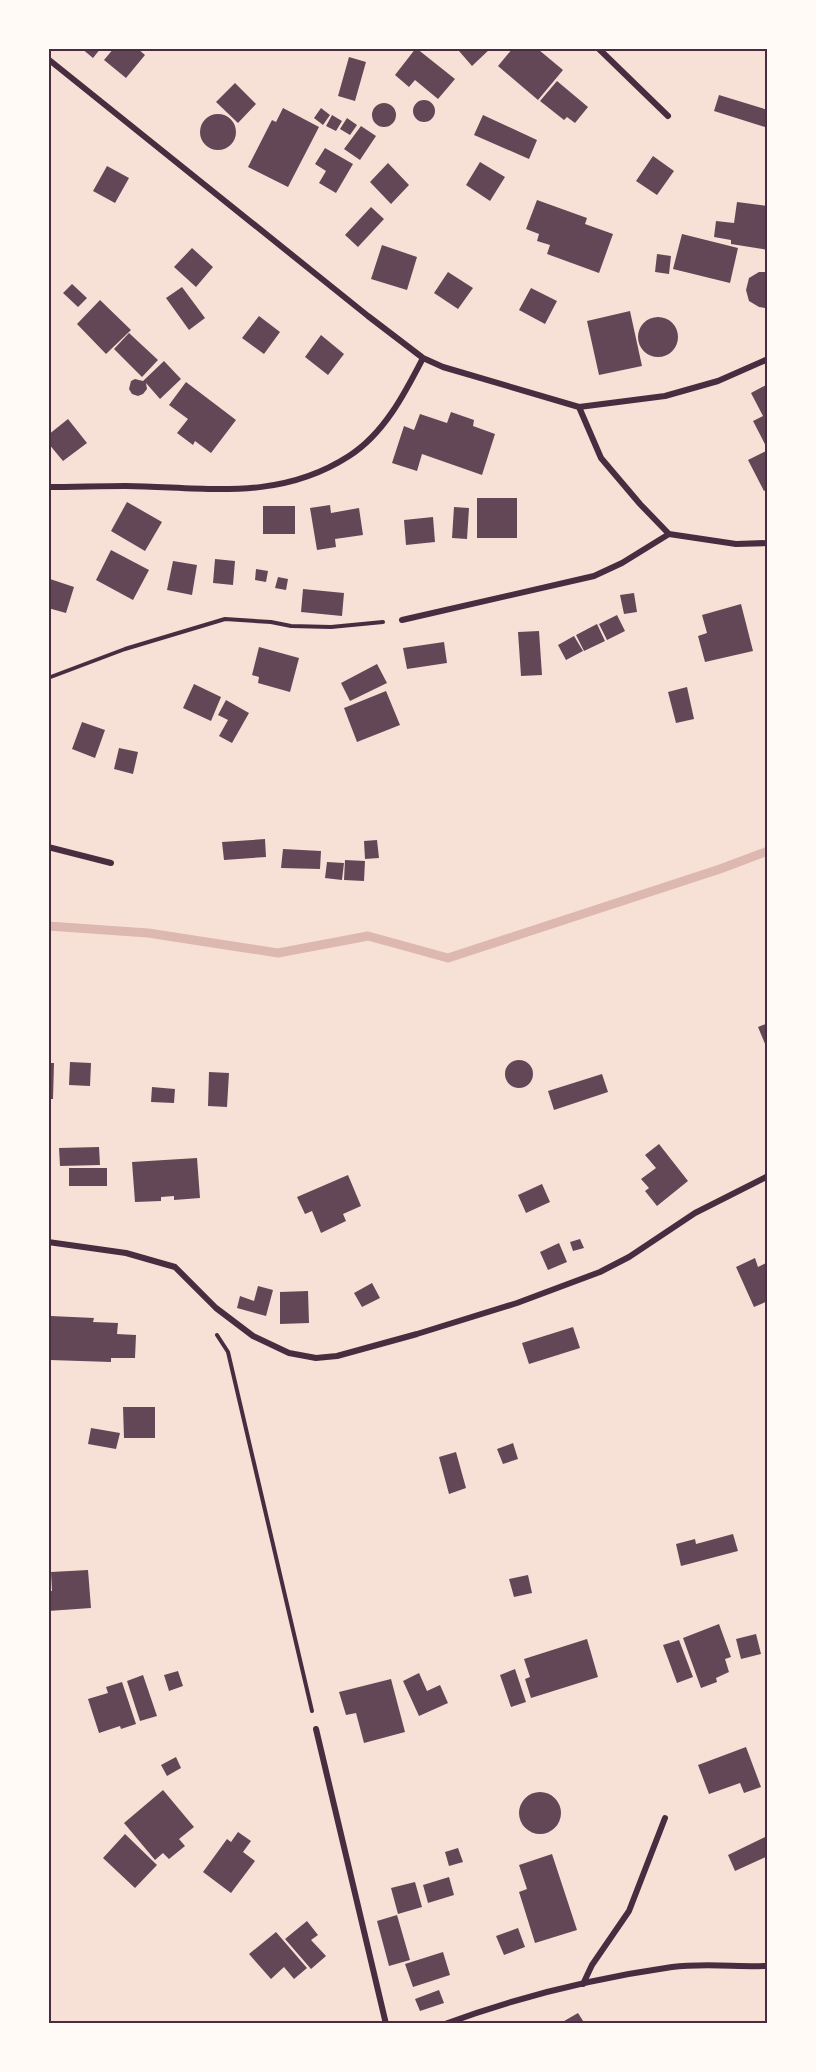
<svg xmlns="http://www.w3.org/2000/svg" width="816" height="2072" font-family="'Sofia Sans Condensed',sans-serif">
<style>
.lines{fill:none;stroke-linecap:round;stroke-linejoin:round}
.stream{stroke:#dcb8b0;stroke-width:9}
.building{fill:#644757}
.path{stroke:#4a2c40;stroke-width:4}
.minor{stroke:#4a2c40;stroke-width:6}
.neatline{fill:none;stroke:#4a2c40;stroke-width:2}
</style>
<rect width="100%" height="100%" fill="#f7e1d7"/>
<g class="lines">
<path class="stream" d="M48,926L148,933L278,953L368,936L448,958L720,869L768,851"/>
</g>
<path class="building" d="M81,48H101L93,58Z
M114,48H137L145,55L126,78L104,60Z
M416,48L455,79L438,99L415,80L409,87L395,75Z
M463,48H491L472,66L459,51Z
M513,48H541L539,50L563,70L538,100L498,66Z
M349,57L366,62L355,101L338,96Z
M557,81L588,107L575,123L567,117L564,120L540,101Z
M235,83L256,104L238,123L216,102Z
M719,95L768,110V128L714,111Z
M413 111a11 11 0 1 1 22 0a11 11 0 1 1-22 0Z
M372 115a12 12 0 1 1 24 0a12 12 0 1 1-24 0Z
M283,108L319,127L288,187L248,167L272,120L276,122Z
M321,108L330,115L323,125L314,118Z
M200 132a18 18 0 1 1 36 0a18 18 0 1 1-36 0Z
M332,115L342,121L336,131L326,126Z
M483,115L537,140L529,159L474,135Z
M347,118L357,125L350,135L340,129Z
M361,126L376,136L360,160L344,149Z
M325,148L353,164L336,193L319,183L326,171L315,164Z
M653,156L674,171L657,195L636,181Z
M480,162L505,177L490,201L466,185Z
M388,163L409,185L391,204L370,182Z
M107,166L129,178L115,203L93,191Z
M537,200L587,218L585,224L613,234L599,273L547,254L550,245L537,241L539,234L526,229Z
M737,202L768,206V250L731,244V240L714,237L716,221L734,223Z
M371,207L384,219L358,247L345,235Z
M682,234L738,248L730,283L673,269Z
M382,245L417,257L407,290L371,279Z
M192,248L213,267L196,287L174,267Z
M657,254L671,256L669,274L655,272Z
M448,272L473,288L458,309L434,293Z
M759,272H768V307L765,308L759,307L749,301L746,290L749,278Z
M72,284L87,298L78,307L63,293Z
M182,287L205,318L189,330L166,298Z
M531,288L557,301L545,324L519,310Z
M100,300L131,330L106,354L77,324Z
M630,311L642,366L599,375L587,321Z
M259,316L280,332L264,354L242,338Z
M638 337a20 20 0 1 1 40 0a20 20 0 1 1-40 0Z
M129,333L158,360L142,377L114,349Z
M321,335L344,354L328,375L305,357Z
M164,361L181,379L160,399L146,383L147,389L143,394L138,396L132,394L129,389L131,381L135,379L143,381Z
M186,382L236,420L211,453L195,441L193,445L177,433L188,419L169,405Z
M768,384V489L764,491L748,460L768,450L753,421L763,416L751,393Z
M451,412L474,420L473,426L495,434L482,475L422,454L417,471L392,463L404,426L414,430L420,414L447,423Z
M68,419L87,443L63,461L48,443V435Z
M477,498H517V538H477Z
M127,502L162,522L145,551L111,531Z
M330,505L331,513L359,508L363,535L335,539L336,547L317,550L310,508Z
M263,506H295V534H263Z
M454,507L469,508L467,539L452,538Z
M433,517L435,542L406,545L404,520Z
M111,550L149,570L133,600L96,580Z
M215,559L235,561L233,585L213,583Z
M173,561L197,565L192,595L167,590Z
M256,569L268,571L266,582L255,580Z
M278,577L288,579L286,590L275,588Z
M50,579L74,587L66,613L48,608V587Z
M303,589L344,593L342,616L301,612Z
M634,593L637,612L624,614L620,595Z
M741,604L753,651L705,662L698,636L707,633L702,615Z
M617,615L625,631L607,640L599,624Z
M597,624L605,641L584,651L576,635Z
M539,631L542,675L521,676L518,632Z
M574,636L583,651L566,660L558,645Z
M444,642L447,663L407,669L403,648Z
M259,647L299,658L290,692L258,683L259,677L252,675Z
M377,664L387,683L350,701L341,683Z
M194,684L221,697L211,721L183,708Z
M687,687L694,719L676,723L668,692Z
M386,691L400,725L357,742L344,708Z
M226,700L249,713L232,743L219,736L228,720L218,715Z
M82,722L105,730L95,758L72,749Z
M119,748L138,752L133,774L114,769Z
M265,839L266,857L224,860L222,842Z
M377,840L379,858L365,859L364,841Z
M283,849L321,851L320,869L281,868Z
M345,860L365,861L364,881L344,880Z
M327,862L344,863L342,880L325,878Z
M768,1023V1051L758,1027Z
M505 1074a14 14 0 1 1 28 0a14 14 0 1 1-28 0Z
M70,1062L91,1063L90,1086L69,1085Z
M48,1063H54L53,1099H48Z
M209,1072L229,1073L227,1107L208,1106Z
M602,1074L608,1092L554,1110L548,1091Z
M152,1087L175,1089L174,1103L151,1102Z
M659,1144L688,1181L657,1206L645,1191L649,1188L641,1179L656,1168L645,1155Z
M99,1147L100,1165L60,1166L59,1148Z
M197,1158L200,1198L174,1200V1196L161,1197V1201L135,1202L132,1162Z
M69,1168H107V1186H69Z
M348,1175L361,1206L343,1214L346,1221L321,1233L312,1211L305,1214L297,1197Z
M542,1184L550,1202L526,1213L518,1195Z
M580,1239L584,1248L573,1251L570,1242Z
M559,1243L567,1262L548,1270L540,1252Z
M755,1258L758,1267L768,1262V1301L754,1307L736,1267Z
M372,1283L380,1298L362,1307L354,1293Z
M258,1286L273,1290L266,1316L237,1308L240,1296L254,1301Z
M308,1291L309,1323L280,1324V1292Z
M51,1316L94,1318L93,1322L118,1323L117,1334L136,1335L135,1358H111V1362L50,1360Z
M573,1327L580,1348L529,1364L522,1343Z
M123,1407H155V1438H124Z
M91,1428L120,1433L116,1449L88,1444Z
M513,1443L518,1459L503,1464L497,1449Z
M456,1452L466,1488L449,1494L439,1457Z
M733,1534L738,1551L681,1566L676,1544L695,1539L696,1544Z
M88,1570L91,1608L48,1611V1591H52L51,1572Z
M528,1575L532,1593L514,1597L509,1579Z
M719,1624L731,1657L725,1659L729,1672L716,1678L717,1682L701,1688L683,1638Z
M756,1634L761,1654L741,1659L736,1639Z
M587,1639L598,1677L531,1698L525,1679L530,1677L524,1659Z
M679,1640L693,1677L677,1683L663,1645Z
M515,1669L526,1702L511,1707L500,1675Z
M178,1671L183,1686L169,1691L164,1675Z
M419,1673L427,1691L440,1685L448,1703L419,1716L403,1681Z
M143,1675L157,1716L140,1721L127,1681Z
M391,1679L405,1732L364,1743L356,1713L346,1715L339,1692Z
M122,1682L136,1724L121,1729L120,1726L99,1733L88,1699L108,1693L106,1687Z
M746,1747L761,1787L744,1793L740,1783L709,1794L698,1765Z
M176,1757L181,1768L167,1776L161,1765Z
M163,1790L194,1827L179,1839L185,1846L169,1859L163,1853L155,1860L124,1823Z
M519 1813a21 21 0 1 1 42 0a21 21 0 1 1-42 0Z
M238,1832L251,1841L243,1852L255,1861L231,1893L203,1872L227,1839L231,1842Z
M125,1834L157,1865L135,1888L103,1858Z
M765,1837L768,1843V1856L735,1871L728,1855Z
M458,1848L463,1862L449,1866L445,1852Z
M552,1854L577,1930L535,1943L519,1892L527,1889L519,1865Z
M449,1877L454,1895L428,1903L423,1885Z
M415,1882L422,1907L398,1914L391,1888Z
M397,1915L410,1960L389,1966L377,1921Z
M307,1921L318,1935L311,1940L326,1956L311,1969L285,1939Z
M518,1928L525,1947L504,1955L496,1936Z
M276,1932L307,1968L294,1979L284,1967L271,1979L249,1954Z
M443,1952L450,1975L413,1987L405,1964Z
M439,1990L444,2003L420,2011L415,1999Z
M578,2013L585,2024H559Z"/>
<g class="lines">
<path class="path" d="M48,678L125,649L225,619L271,622L291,626L331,627L383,622
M217,1335L228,1352L312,1711"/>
<path class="minor" d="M598,48L668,116
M48,59L368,316L423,358L443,367L579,407L665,396L718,381L768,359
M579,407L601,458L640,504L669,534
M48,487C74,487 100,486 126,486C205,487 278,502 349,456C384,434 405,393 423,358
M402,620L594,576L622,563L669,534L736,544L768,543
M48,847L111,863
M48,1242L126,1253L175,1267L216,1308L253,1336L289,1353L316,1358L337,1356L417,1334L517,1303L600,1272L629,1257L695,1213L768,1176
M316,1729L386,2024
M583,1984L592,1965L629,1911L665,1818
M445,2024C518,1997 595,1978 672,1967C703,1963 737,1967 768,1966"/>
</g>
<rect width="816" height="2072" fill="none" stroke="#fffaf5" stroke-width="99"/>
<rect x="50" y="50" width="716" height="1972" class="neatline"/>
</svg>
